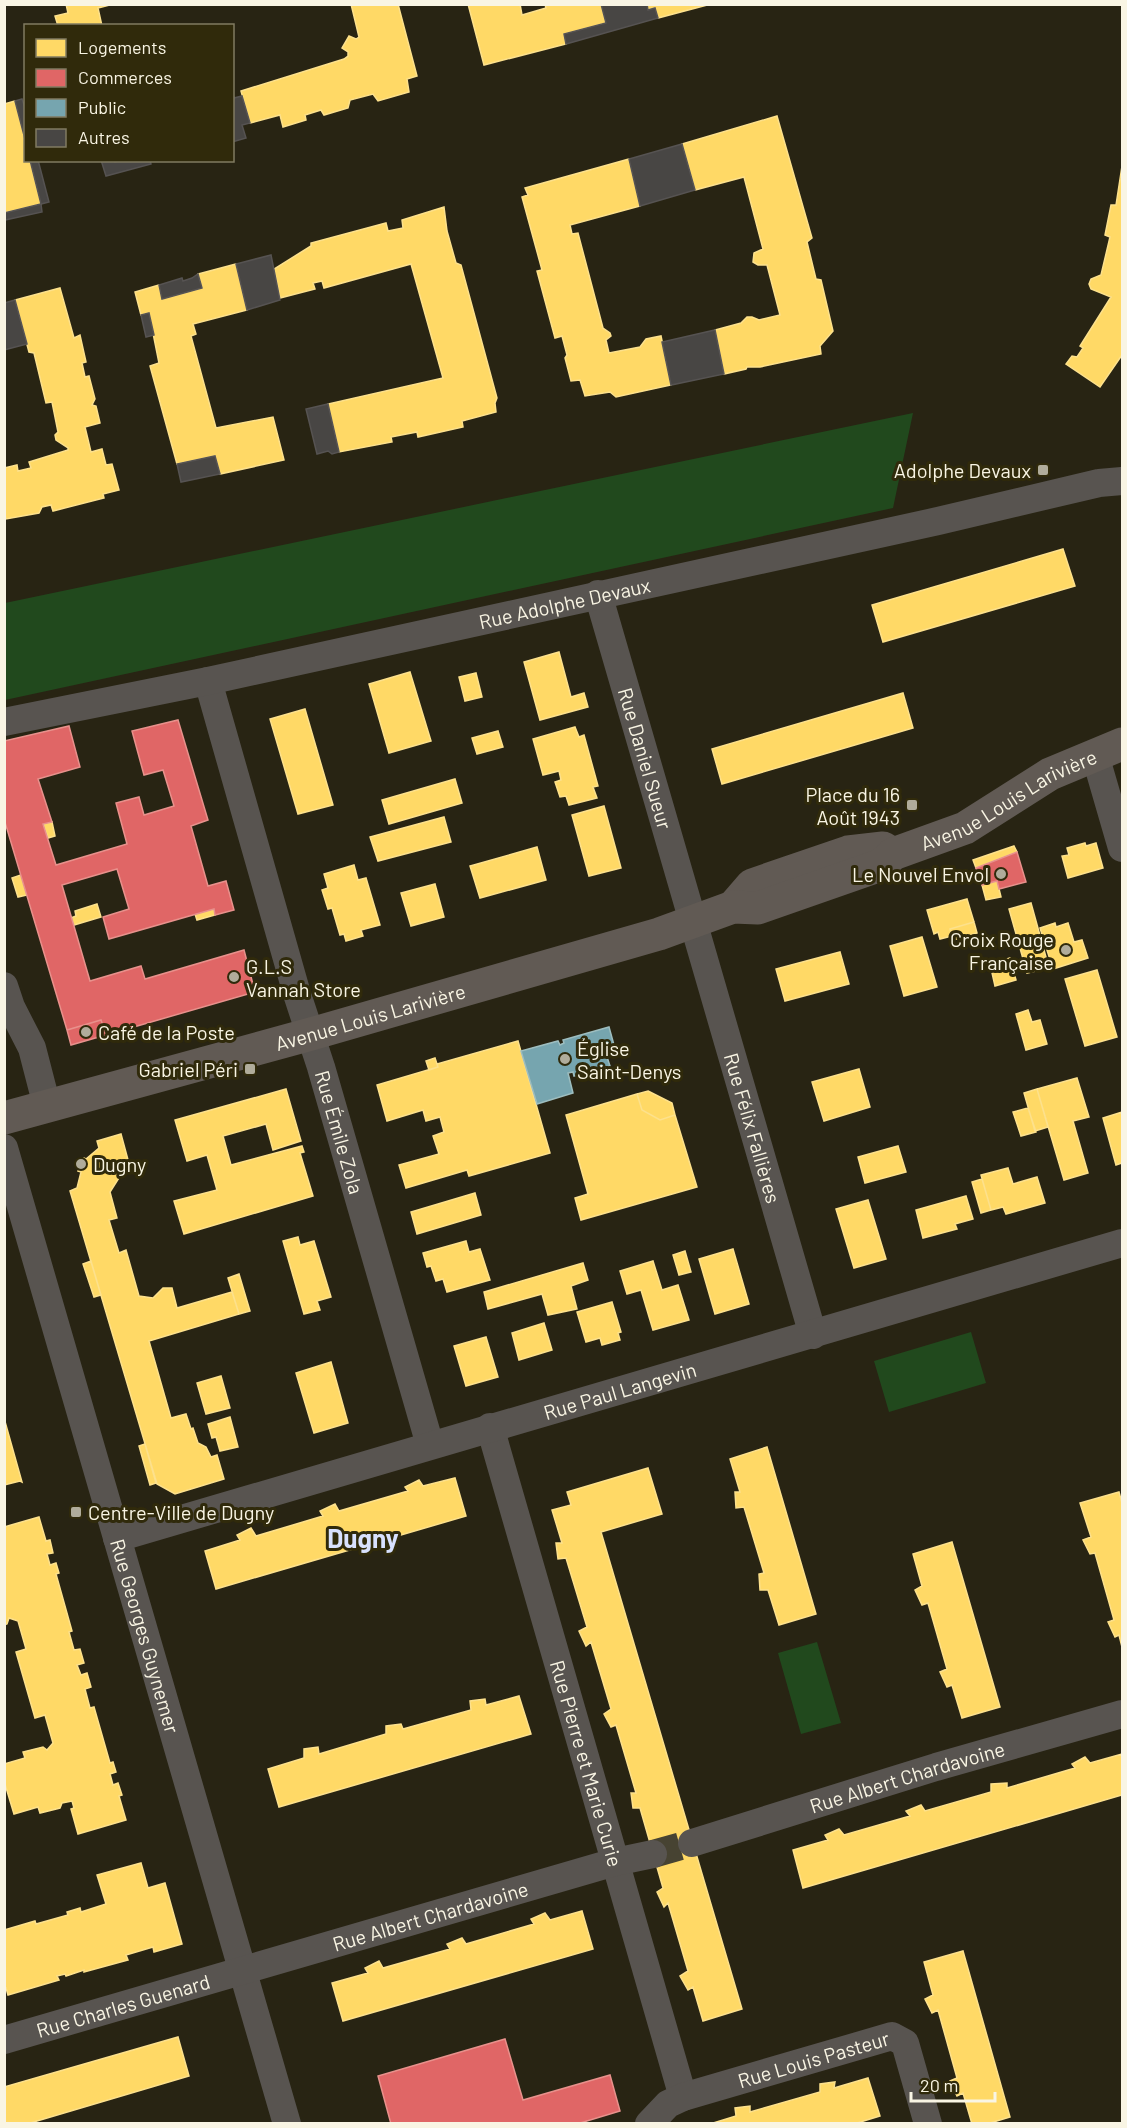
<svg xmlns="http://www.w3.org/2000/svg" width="1127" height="2128" font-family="Barlow,sans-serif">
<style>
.green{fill:#21491d}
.homes{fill:#ffd966;stroke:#fde18c;stroke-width:1.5}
.shops{fill:#e06666;stroke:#e8918c;stroke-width:1.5}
.public{fill:#76a5af;stroke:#9dbdbf;stroke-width:1.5}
.building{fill:#484644;stroke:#565352;stroke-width:1.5}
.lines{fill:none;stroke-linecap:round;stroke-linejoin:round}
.minor-tunnel{stroke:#474332;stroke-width:28;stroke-dasharray:28 14;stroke-linecap:butt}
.minor{stroke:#585450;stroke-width:28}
.primary{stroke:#615a54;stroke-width:33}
.poi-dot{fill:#b0ac9b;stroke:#302a0b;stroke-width:2}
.labels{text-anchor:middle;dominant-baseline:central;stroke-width:6;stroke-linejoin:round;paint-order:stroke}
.poi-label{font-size:20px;fill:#f9f5e4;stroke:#302a0b;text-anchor:end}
.street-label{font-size:20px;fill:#f9f5e4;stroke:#302a0b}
.district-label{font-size:26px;font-weight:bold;fill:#d8e1fe;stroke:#302a0b}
</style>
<rect width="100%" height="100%" fill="#282413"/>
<path class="green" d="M913,413L893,508L5,700V603Z
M971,1332L986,1383L889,1412L874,1361Z
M817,1642L841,1723L801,1734L778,1653Z"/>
<path class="homes" d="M66,4H110V5L98,8L102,26H58L55,16L68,13Z
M351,4H398L417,76L407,79L409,92L378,101L373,94L350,100L348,108L324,115L321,110L305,115L306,120L283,127L280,115L250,123L241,91L344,59L348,56V52L342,48L349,36L356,39L359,37Z
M468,4H520L522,15L546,8L545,4H601L606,23L564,34L566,44L484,65Z
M647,4H711L658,18L655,8L648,10Z
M15,101L26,143V160H30L41,204L4,213V104Z
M777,116L812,238L807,242L816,279L821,280L833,331L820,346L821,354L760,367H747L746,369L724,374L715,330L741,323L747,317H752L759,320L780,315L767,265H758L753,262L754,253L763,249L744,177L695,190L682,144Z
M629,159L640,206L570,225L572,234L578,233L603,328L610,333L611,336L606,340L609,353L640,347L646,339L661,336L671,385L616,397L610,392L585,396L580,380L571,381L565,358L567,355L562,336L555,338L537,271L542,270L522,197L528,195L525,188Z
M1122,166V355L1100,387L1066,364L1072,356L1077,357L1083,348L1080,346L1111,297L1091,289L1089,284L1091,279L1101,275L1110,237L1105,235L1111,205H1116Z
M444,207L447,231L456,263L461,265L497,398L495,403L496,412L462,421L463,427L418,437L417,432L391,437L392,442L339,452L328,404L443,378L411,264L324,288L322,281L313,283L315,289L280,298L274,269L311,246V243L386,223L388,231L403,228L402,220Z
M236,264L247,310L193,324L196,334L191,336L216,428L273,417L284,460L220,474L215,456L177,464L150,366L159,363L149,313L141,315L135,292L159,285L162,299L202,288L198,274Z
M60,288L74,338L80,335L86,362L82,363L85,377L89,376L95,399L92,405L96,406L100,423L85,427L91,452L102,449L106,465L112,464L119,490L103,494L104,498L53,511L51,505L42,507L39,513L6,519L4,511V468L17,465L18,471L31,468L29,462L68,450V448L56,440L55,435L58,432L52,402L46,403L34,353L29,352L15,300Z
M1063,549L1075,586L883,642L872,605Z
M559,652L571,697L584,693L588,707L540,720L524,662Z
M410,672L431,741L389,753L369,684Z
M476,673L482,697L465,701L459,677Z
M903,693L913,728L722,784L712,749Z
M305,709L333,805L298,814L270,719Z
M575,727L579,737L584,735L598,786L593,787L597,798L569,805L566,796L560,797L555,782L561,780L559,771L543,775L533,739Z
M498,731L503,747L477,754L472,738Z
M455,779L462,803L389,824L382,800Z
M604,806L621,868L589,876L572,815Z
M444,817L451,842L378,861L370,837Z
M52,822L55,836L48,838L43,824Z
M1085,843L1086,846L1096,843L1103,868L1068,878L1062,856L1069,855L1067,848Z
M1014,846L1017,852L976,868L973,860Z
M537,847L546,880L480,898L470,866Z
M354,865L358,880L366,878L380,925L361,930L363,936L346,941L344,934L340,935L332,908L328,909L322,890L328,888L324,874Z
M21,875L27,895L18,897L12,878Z
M997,881L1001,897L986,900L982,885Z
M435,884L444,917L411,926L401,893Z
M967,899L974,922L950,929L952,936L940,939L938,932L934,934L927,910Z
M1031,903L1049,968L1027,973L1009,909Z
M97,904L101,917L74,925L71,918L76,916L75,911Z
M214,909L215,915L197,920L195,914Z
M974,922L977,933L953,940L950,929Z
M1055,923L1056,927L1068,923L1074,942L1082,940L1088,958L1053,969L1040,928Z
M922,937L937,987L904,996L890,946Z
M840,952L849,984L785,1001L776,969Z
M1010,958L1016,980L995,986L990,964Z
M1097,970L1117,1037L1085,1046L1065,979Z
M1028,1010L1032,1022L1040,1020L1047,1044L1026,1050L1016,1014Z
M518,1041L550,1153L469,1176L467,1170L406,1188L399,1165L439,1154L433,1136L444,1132L440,1117L426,1121L423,1110L387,1121L377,1085L438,1067L437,1064Z
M435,1058L438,1067L429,1070L426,1061Z
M859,1069L870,1107L824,1121L812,1082Z
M1077,1078L1089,1117L1073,1121L1088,1173L1064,1180L1037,1089Z
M286,1089L301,1141L273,1150L266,1124L223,1136L231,1165L302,1146L304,1152L300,1153L313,1196L184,1234L174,1201L217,1190L207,1155L187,1161L175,1120Z
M1037,1089L1048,1127L1035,1131L1024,1093Z
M648,1091L672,1103L675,1115L660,1120L642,1110L637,1094Z
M637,1094L642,1110L660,1120L675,1115L697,1187L581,1220L575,1198L588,1194L566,1115Z
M1028,1108L1036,1132L1021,1136L1013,1112Z
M1122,1112V1163L1116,1165L1103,1118Z
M121,1134L131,1171L122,1173L110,1192L117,1218L109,1220L119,1253L126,1250L139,1296L153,1298L163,1288H172L177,1308L232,1292L239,1314L149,1341L171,1418L186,1414L191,1429L193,1428L198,1443L206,1447L211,1457L217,1455L224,1479L175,1494L157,1484L70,1191L77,1188L81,1172L78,1171L84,1158L86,1159L99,1148L97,1141Z
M898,1146L906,1172L865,1183L858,1157Z
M1008,1168L1013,1184L1037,1177L1045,1203L1006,1214L1003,1207L991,1210L981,1175Z
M982,1179L991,1210L981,1213L972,1182Z
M475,1193L481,1215L417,1234L411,1212Z
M966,1196L973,1219L955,1224L957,1229L923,1238L916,1210Z
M868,1200L886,1259L854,1268L836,1209Z
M298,1237L300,1245L314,1241L331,1297L317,1301L320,1310L304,1314L283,1241Z
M466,1241L469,1252L480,1249L490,1280L447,1292L443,1279L436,1281L431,1266L427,1267L423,1253Z
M733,1249L749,1304L715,1314L699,1259Z
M685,1251L691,1272L679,1275L673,1255Z
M91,1261L101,1295L94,1297L83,1264Z
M653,1261L662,1290L678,1285L689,1320L653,1330L641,1290L627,1294L620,1271Z
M583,1263L588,1280L571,1286L577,1309L548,1315L542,1294L488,1309L484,1292Z
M239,1274L250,1311L239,1314L228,1278Z
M612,1302L621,1332L618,1333L620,1340L602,1345L600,1338L586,1342L577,1312Z
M544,1323L552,1350L519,1360L512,1333Z
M486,1337L498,1377L466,1386L454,1346Z
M331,1362L348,1423L314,1433L296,1373Z
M221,1376L230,1408L206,1414L197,1383Z
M230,1417L238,1447L220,1451L216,1437L212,1438L208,1424Z
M4,1418L22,1482L20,1481L4,1485Z
M145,1444L156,1483L150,1485L139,1446Z
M767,1447L816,1614L779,1625L768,1590H760L759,1574L764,1573L744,1507L736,1508L735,1492H740L730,1459Z
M648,1468L662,1514L601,1532L742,2009L703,2021L693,1987L688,1990L680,1976L688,1971L668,1903L664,1907L657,1892L663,1888L640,1808H633L631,1793H636L616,1725L611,1727L604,1714L611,1709L591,1642L586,1646L579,1631L587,1627L566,1558L558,1559L556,1543H562L552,1510L571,1505L567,1492Z
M455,1478L466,1516L216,1589L205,1551L240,1540L237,1535L251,1528L256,1536L323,1516L320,1511L335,1504L339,1511L408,1491L405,1487L419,1480L423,1486Z
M1119,1492L1122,1503V1647L1119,1635L1115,1637L1108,1622L1114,1620L1095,1553L1090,1554L1083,1540L1091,1537L1080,1503Z
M39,1517L46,1541L50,1540L53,1553L47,1554L50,1565L56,1563L59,1573L56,1574L72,1631L69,1632L74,1650L80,1649L84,1663L77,1665L81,1675L87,1673L91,1687L85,1689L90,1708L94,1707L110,1763L113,1762L116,1772L110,1774L113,1785L118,1783L122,1795L119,1796L126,1820L78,1834L71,1809L74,1808L72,1801L62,1803L60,1808L40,1813L38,1807L14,1814L4,1781V1764L25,1758L23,1752L43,1747L47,1750L53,1743L45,1715L35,1718L16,1652L26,1649L18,1621L9,1618L7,1624L4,1625V1527Z
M952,1542L1000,1707L962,1718L952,1685L947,1687L940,1672L947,1669L928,1603L922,1605L915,1590L922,1586L913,1554Z
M519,1696L531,1734L279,1807L268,1769L304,1758V1749L318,1747L319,1754L386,1734V1726L401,1724L403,1729L471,1710L470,1701L485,1699L486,1705Z
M1122,1754V1795L803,1888L793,1850L828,1840L825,1835L839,1829L844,1835L910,1816L906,1811L921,1805L925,1811L991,1792V1784L1007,1783V1788L1075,1768L1072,1764L1085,1757L1090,1763Z
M141,1863L148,1888L165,1883L182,1944L154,1952L153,1947L126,1955L128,1960L84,1972V1970L66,1976L65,1974L57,1976L59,1980L8,1995L6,1988L4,1989V1930L35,1921L36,1924L68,1915L67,1912L80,1908L81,1912L106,1904L97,1875Z
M582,1911L593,1949L343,2021L332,1983L368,1973L365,1968L379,1961L383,1968L450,1949L447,1944L462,1938L466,1944L534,1924L531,1919L545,1913L550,1920Z
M963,1951L1010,2117L987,2124H972L963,2093L957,2096L950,2081L957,2078L938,2010L932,2013L925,1999L933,1995L924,1962Z
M178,2037L189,2076L27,2124H5L4,2087Z
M868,2078L880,2116L854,2124H710L736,2116L735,2108L750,2106V2112L820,2092V2084L835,2082L834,2088Z"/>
<path class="shops" d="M178,720L208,820L191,826L208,886L226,881L234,910L215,915L214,909L109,939L103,917L129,909L117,869L62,885L90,981L141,966L145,979L244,950L255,992L106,1035L101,1020L67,1030L4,819V741L69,726L80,767L38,779L52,822L43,824L56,865L127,844L116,803L139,797L144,815L174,806L163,770L144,775L132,731Z
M1017,852L1026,882L999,889L997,881L982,885L976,868Z
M101,1020L106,1035L71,1045L67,1030Z
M505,2039L523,2100L610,2075L620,2111L577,2124H391L378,2076Z"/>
<path class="public" d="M609,1027L614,1045L604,1048L610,1066L574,1076L573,1072L568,1073L573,1093L537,1104L521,1051L558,1041L560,1045L564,1043L563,1040Z"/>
<path class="building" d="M601,4H647L648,10L655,8L658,18L566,44L564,34L606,23Z
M232,91L234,98L242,96L250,123L242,125L246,138L232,142Z
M22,99L26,111V143L15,101Z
M682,144L695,190L640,206L629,159Z
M30,160H38L49,202L41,204Z
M101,160H114L115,162L122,160H150L151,164L106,176Z
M41,204L42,212L5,220L4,213Z
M271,255L280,300L247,310L236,264Z
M198,274L202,288L162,299L159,285L182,278L183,281L192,278Z
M15,300L27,344L4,350V303Z
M149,313L154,335L146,337L141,315Z
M715,330L724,374L671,385L662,342Z
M328,404L339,452L332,454L328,451L317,454L306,409Z
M215,456L220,474L181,482L177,464Z"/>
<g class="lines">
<path class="minor-tunnel" d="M653,1854L692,1843"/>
<g class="minor">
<path id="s1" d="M598,594L813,1335"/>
<path id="s2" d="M208,681L297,994L321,1067L430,1445"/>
<path id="s3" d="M4,722L208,681L938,521L1099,483L1122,481"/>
<path d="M1095,755L1122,848"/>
<path d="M4,986L11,1007L32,1048L47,1106"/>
<path id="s4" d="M4,1148L287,2124"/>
<path id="s5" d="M490,1427L683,2097"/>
<path id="s6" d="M117,1538L1122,1243"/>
<path id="s7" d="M692,1843L936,1767L1122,1714"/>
<path id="s8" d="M4,2040L615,1862L653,1854"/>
<path id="s9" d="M649,2124L668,2104L683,2097L892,2036L905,2043L928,2124"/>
</g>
<g class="primary">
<path d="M733,907L752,885L848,852L883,848L893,854"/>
<path id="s10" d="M4,1118L311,1034L659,934L733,907L758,908L881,865L893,854L965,828L1050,774L1122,744"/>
</g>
</g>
<g class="poi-dot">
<rect x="1037" y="464" width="12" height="12" rx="3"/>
<rect x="906" y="799" width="12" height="12" rx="3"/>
<circle cx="1001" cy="874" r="6"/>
<circle cx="1066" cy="950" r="6"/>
<circle cx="234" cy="977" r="6"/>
<circle cx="86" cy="1032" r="6"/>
<circle cx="565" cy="1059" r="6"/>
<rect x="244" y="1063" width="12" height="12" rx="3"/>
<circle cx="81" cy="1164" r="6"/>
<rect x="70" y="1506" width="12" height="12" rx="3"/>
</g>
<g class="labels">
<g class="poi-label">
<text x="1031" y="470">Adolphe Devaux</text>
<text x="900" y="794">Place du 16<tspan x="900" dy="23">Août 1943</tspan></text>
<text x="989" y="874">Le Nouvel Envol</text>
<text x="1054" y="939">Croix Rouge<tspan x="1054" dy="23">Française</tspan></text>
<text x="246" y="966" text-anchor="start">G.L.S<tspan x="246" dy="23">Vannah Store</tspan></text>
<text x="98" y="1032" text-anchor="start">Café de la Poste</text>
<text x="577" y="1048" text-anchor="start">Église<tspan x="577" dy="23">Saint-Denys</tspan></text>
<text x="238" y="1069">Gabriel Péri</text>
<text x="93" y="1164" text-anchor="start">Dugny</text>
<text x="88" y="1512" text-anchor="start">Centre-Ville de Dugny</text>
</g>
<g class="street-label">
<text stroke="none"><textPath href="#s3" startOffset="573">Rue Adolphe Devaux</textPath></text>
<text stroke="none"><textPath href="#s1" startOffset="171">Rue Daniel Sueur</textPath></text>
<text stroke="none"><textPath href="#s10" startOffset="1059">Avenue Louis Larivière</textPath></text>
<text stroke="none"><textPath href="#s10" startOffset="380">Avenue Louis Larivière</textPath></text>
<text stroke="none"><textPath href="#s1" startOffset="556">Rue Félix Fallières</textPath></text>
<text stroke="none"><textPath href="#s2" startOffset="470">Rue Émile Zola</textPath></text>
<text stroke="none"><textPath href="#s6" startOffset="524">Rue Paul Langevin</textPath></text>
<text stroke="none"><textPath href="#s4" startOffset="508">Rue Georges Guynemer</textPath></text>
<text stroke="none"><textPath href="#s5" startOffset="350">Rue Pierre et Marie Curie</textPath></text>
<text stroke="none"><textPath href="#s7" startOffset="225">Rue Albert Chardavoine</textPath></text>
<text stroke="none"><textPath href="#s8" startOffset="444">Rue Albert Chardavoine</textPath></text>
<text stroke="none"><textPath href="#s8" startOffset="124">Rue Charles Guenard</textPath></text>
<text stroke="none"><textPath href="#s9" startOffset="180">Rue Louis Pasteur</textPath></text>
</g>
<g class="district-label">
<text x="363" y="1537">Dugny</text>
</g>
</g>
<rect width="1127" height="2128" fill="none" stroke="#f9f5e4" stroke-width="12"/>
<rect x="24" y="24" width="210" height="138" fill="#302a0b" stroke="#807b62" stroke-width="1.5"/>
<rect x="36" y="39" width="30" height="18" fill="#ffd966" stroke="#807b62" stroke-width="1.5"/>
<text x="78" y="54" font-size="18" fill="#f9f5e4">Logements</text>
<rect x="36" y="69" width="30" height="18" fill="#e06666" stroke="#807b62" stroke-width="1.5"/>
<text x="78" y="84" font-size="18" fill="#f9f5e4">Commerces</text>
<rect x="36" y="99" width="30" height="18" fill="#76a5af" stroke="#807b62" stroke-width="1.5"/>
<text x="78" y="114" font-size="18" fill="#f9f5e4">Public</text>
<rect x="36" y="129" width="30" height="18" fill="#484644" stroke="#807b62" stroke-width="1.5"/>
<text x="78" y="144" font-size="18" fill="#f9f5e4">Autres</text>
<path d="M911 2092v9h84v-9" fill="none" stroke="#f9f5e4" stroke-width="3"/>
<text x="920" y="2092" font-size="18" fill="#f9f5e4" stroke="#302a0b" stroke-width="4.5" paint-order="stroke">20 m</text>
</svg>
